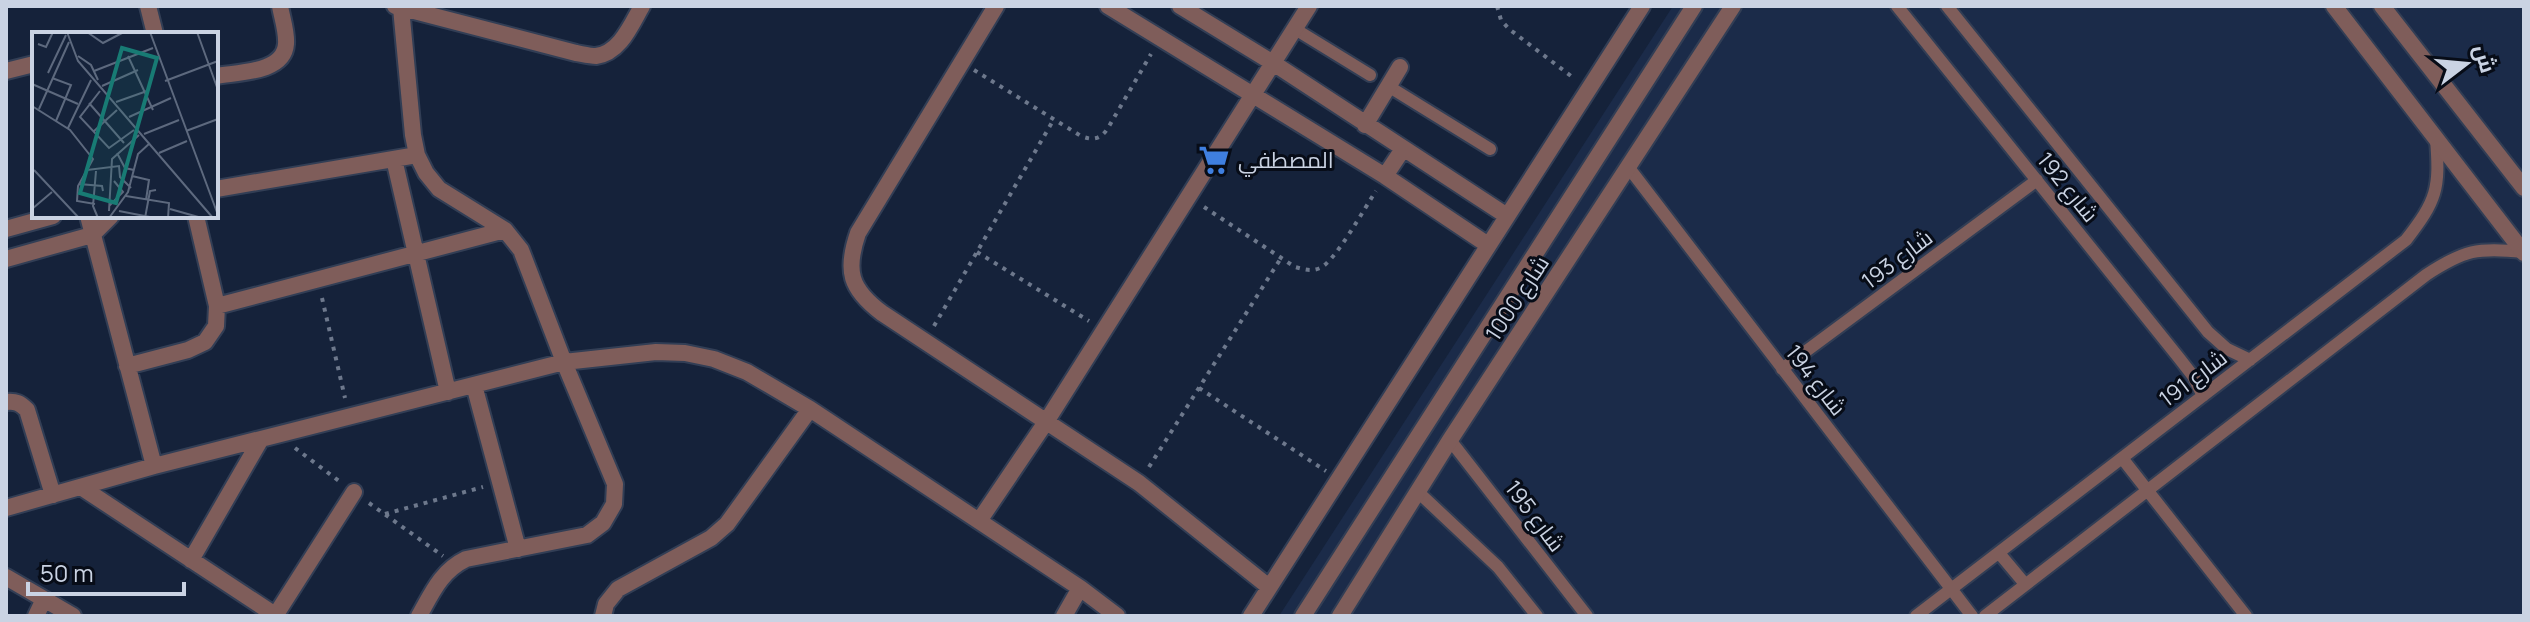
<svg xmlns="http://www.w3.org/2000/svg" width="2530" height="622" font-family="Manrope,Cairo,sans-serif">
<style>
.built{fill:#1b2b49}
.lines{fill:none;stroke-linecap:round;stroke-linejoin:round}
.service-casing{stroke:#323e55;stroke-width:16}
.minor-casing{stroke:#323e55;stroke-width:20}
.tertiary-casing{stroke:#323e55;stroke-width:20}
.path{stroke:#6d788c;stroke-width:4;stroke-dasharray:4 6;stroke-linecap:butt}
.service{stroke:#7f5d5a;stroke-width:12}
.minor{stroke:#7f5d5a;stroke-width:16}
.tertiary{stroke:#7f5d5a;stroke-width:16}
.labels{text-anchor:middle;dominant-baseline:central;stroke-width:6;stroke-linejoin:round;paint-order:stroke}
.poi-label{font-size:22px;fill:#cad3e3;stroke:#070c17;text-anchor:start}
.street-label{font-size:22px;fill:#cad3e3;stroke:#070c17}
.inset-road{fill:none;stroke:#5d697e;stroke-width:2}
.view{fill:#187b74;fill-opacity:0.15;stroke:#187b74;stroke-width:4}
.inset-edge{fill:none;stroke:#cad3e3;stroke-width:4}
</style>
<rect width="100%" height="100%" fill="#15223a"/>
<path class="built" d="M1673,6H2524V616H1279Z"/>
<g class="lines">
<g class="service-casing">
<path id="service" d="M1897,6L2179,358L2193,376L2203,396
M1947,6L2208,332L2227,349L2250,360
M1295,29L1370,75
M1388,86L1490,149
M1629,168L1972,616
M1782,369L2037,180
M1450,440L1587,616
M2122,458L2246,616
M1417,491L1498,567L1537,616
M1999,553L2025,584
M1916,616L2406,240C2437,200 2440,189 2436,139
M1985,616L2426,275C2464,250 2478,247 2523,252"/>
</g>
<g class="minor-casing">
<path id="minor" d="M148,6L155,34
M395,6L576,53C582,54 590,56 596,56C620,53 631,25 642,6
M996,6L858,233C845,271 850,289 882,313L1139,483L1269,587
M1108,6L1385,176L1488,245
M1180,6L1273,63L1507,216
M2334,6L2524,253
M2382,6L2524,188
M401,8L413,135L417,155L426,173L439,189L505,230L521,250L564,362L615,484L614,504L603,523L587,535L466,559C441,571 432,593 419,616
M6,71L34,64
M216,76C238,72 284,73 286,44C287,32 282,18 280,6
M1365,125L1400,67
M394,159L448,392
M1385,176L1403,149
M216,189L417,155
M88,216L154,466
M6,229L53,216
M6,259L92,235L111,216
M217,306L505,230
M127,366L188,350L205,342L216,326L217,306L196,216
M474,385L518,549
M6,402C16,401 20,403 27,410L53,495
M81,487L275,615
M6,508L154,466L564,362L656,352L685,353L714,359L747,372L810,409L1080,588L1117,616
M979,521L1046,422L1309,6
M191,560L261,439
M6,577L73,616
M36,616L44,599
M275,616L354,492
M603,616L606,604L618,589L711,538L727,524L810,409
M1064,616L1080,588
M1251,616L1642,6"/>
</g>
<g class="tertiary-casing">
<path id="tertiary" d="M1303,616L1694,6
M1340,616L1450,440L1733,6"/>
</g>
<path class="path" d="M1497,6L1501,20L1509,29L1575,79
M974,70L1081,136C1093,141 1101,139 1108,128L1151,54
M1204,207L1295,267C1303,269 1311,272 1320,268C1335,262 1365,207 1376,191
M977,252L1089,321
M322,298L345,398
M934,326L1054,119
M1199,388L1326,471
M295,448L339,481
M1149,467L1281,258
M369,503L443,556
M385,514L483,487"/>
<use href="#service" class="service"/>
<use href="#minor" class="minor"/>
<use href="#tertiary" class="tertiary"/>
</g>
<defs>
<g id="supermarket-bare" transform="scale(2.4)"><path d="M-6-5.5h2.5l.6 2H6L4.5 2H-2.5L-4.4-4H-6ZM-1.5 3.2a1.3 1.3 0 1 0 .1 0ZM3 3.2a1.3 1.3 0 1 0 .1 0Z" fill="#3f7fe0" stroke="#070c17" stroke-width="2.5" paint-order="stroke"/></g>
</defs>
<g fill-rule="evenodd">
<use href="#supermarket-bare" x="1214" y="160"/>
</g>
<g class="labels">
<g class="poi-label">
<text x="1238" y="160">المصطفي</text>
</g>
<g class="street-label">
<text transform="translate(2068 187) rotate(51)">شارع 192</text>
<text transform="translate(1897 259) rotate(-37)">شارع 193</text>
<text transform="translate(1517 298) rotate(-57)">شارع 1000</text>
<text transform="translate(2193 378) rotate(-37)">شارع 191</text>
<text transform="translate(1816 380) rotate(52)">شارع 194</text>
<text transform="translate(1535 516) rotate(53)">شارع 195</text>
</g>
</g>
<g transform="translate(32 32)">
<rect width="186" height="186" fill="#15223a"/>
<path class="inset-road" d="M35,0L46,29L181,186M55,0L71,11L92,0M118,0L186,183M165,0L186,58M6,12L14,15L21,0M46,24L59,33L66,48M96,24L121,78M62,39L121,16M16,41L34,3M20,46L39,53L24,89M133,49L186,29M0,52L46,72M70,54L106,38M68,59L48,85L77,116L102,98M84,70L115,59M57,71L92,111M0,74L38,98L61,127L46,154L45,169L63,172M7,77L37,10M97,85L139,66M36,96L59,48M154,99L186,87M61,100L85,78M112,102L147,88M85,121L93,136L102,138M127,121L155,109M2,138L47,186M55,138L87,134L88,145L99,156M64,139L61,174L66,186M100,144L117,148L114,168M47,152L70,154L71,159M94,164L137,171L136,186M77,174L91,160L82,149M0,177L20,160M138,177L170,186M77,179L80,127L107,103M87,179L123,186M77,186L96,160L106,122L118,111M113,186L118,159L124,158"/>
<path class="view" d="M90,16L125,26L84,171L48,161Z"/>
<rect width="186" height="186" class="inset-edge"/>
</g>
<rect width="2530" height="622" fill="none" stroke="#cad3e3" stroke-width="16"/>
<g transform="translate(2466 64) rotate(74)" stroke="#070c17" stroke-width="6" paint-order="stroke">
<path d="M0-6L14 30L0 20L-14 30Z" fill="#cad3e3"/>
<text y="-12" font-size="22" font-weight="bold" text-anchor="middle" fill="#cad3e3">ش</text>
</g>
<path d="M28 582v12h156v-12" fill="none" stroke="#cad3e3" stroke-width="4"/>
<text x="40" y="582" font-size="24" fill="#cad3e3" stroke="#070c17" stroke-width="6" paint-order="stroke">50 m</text>
</svg>
